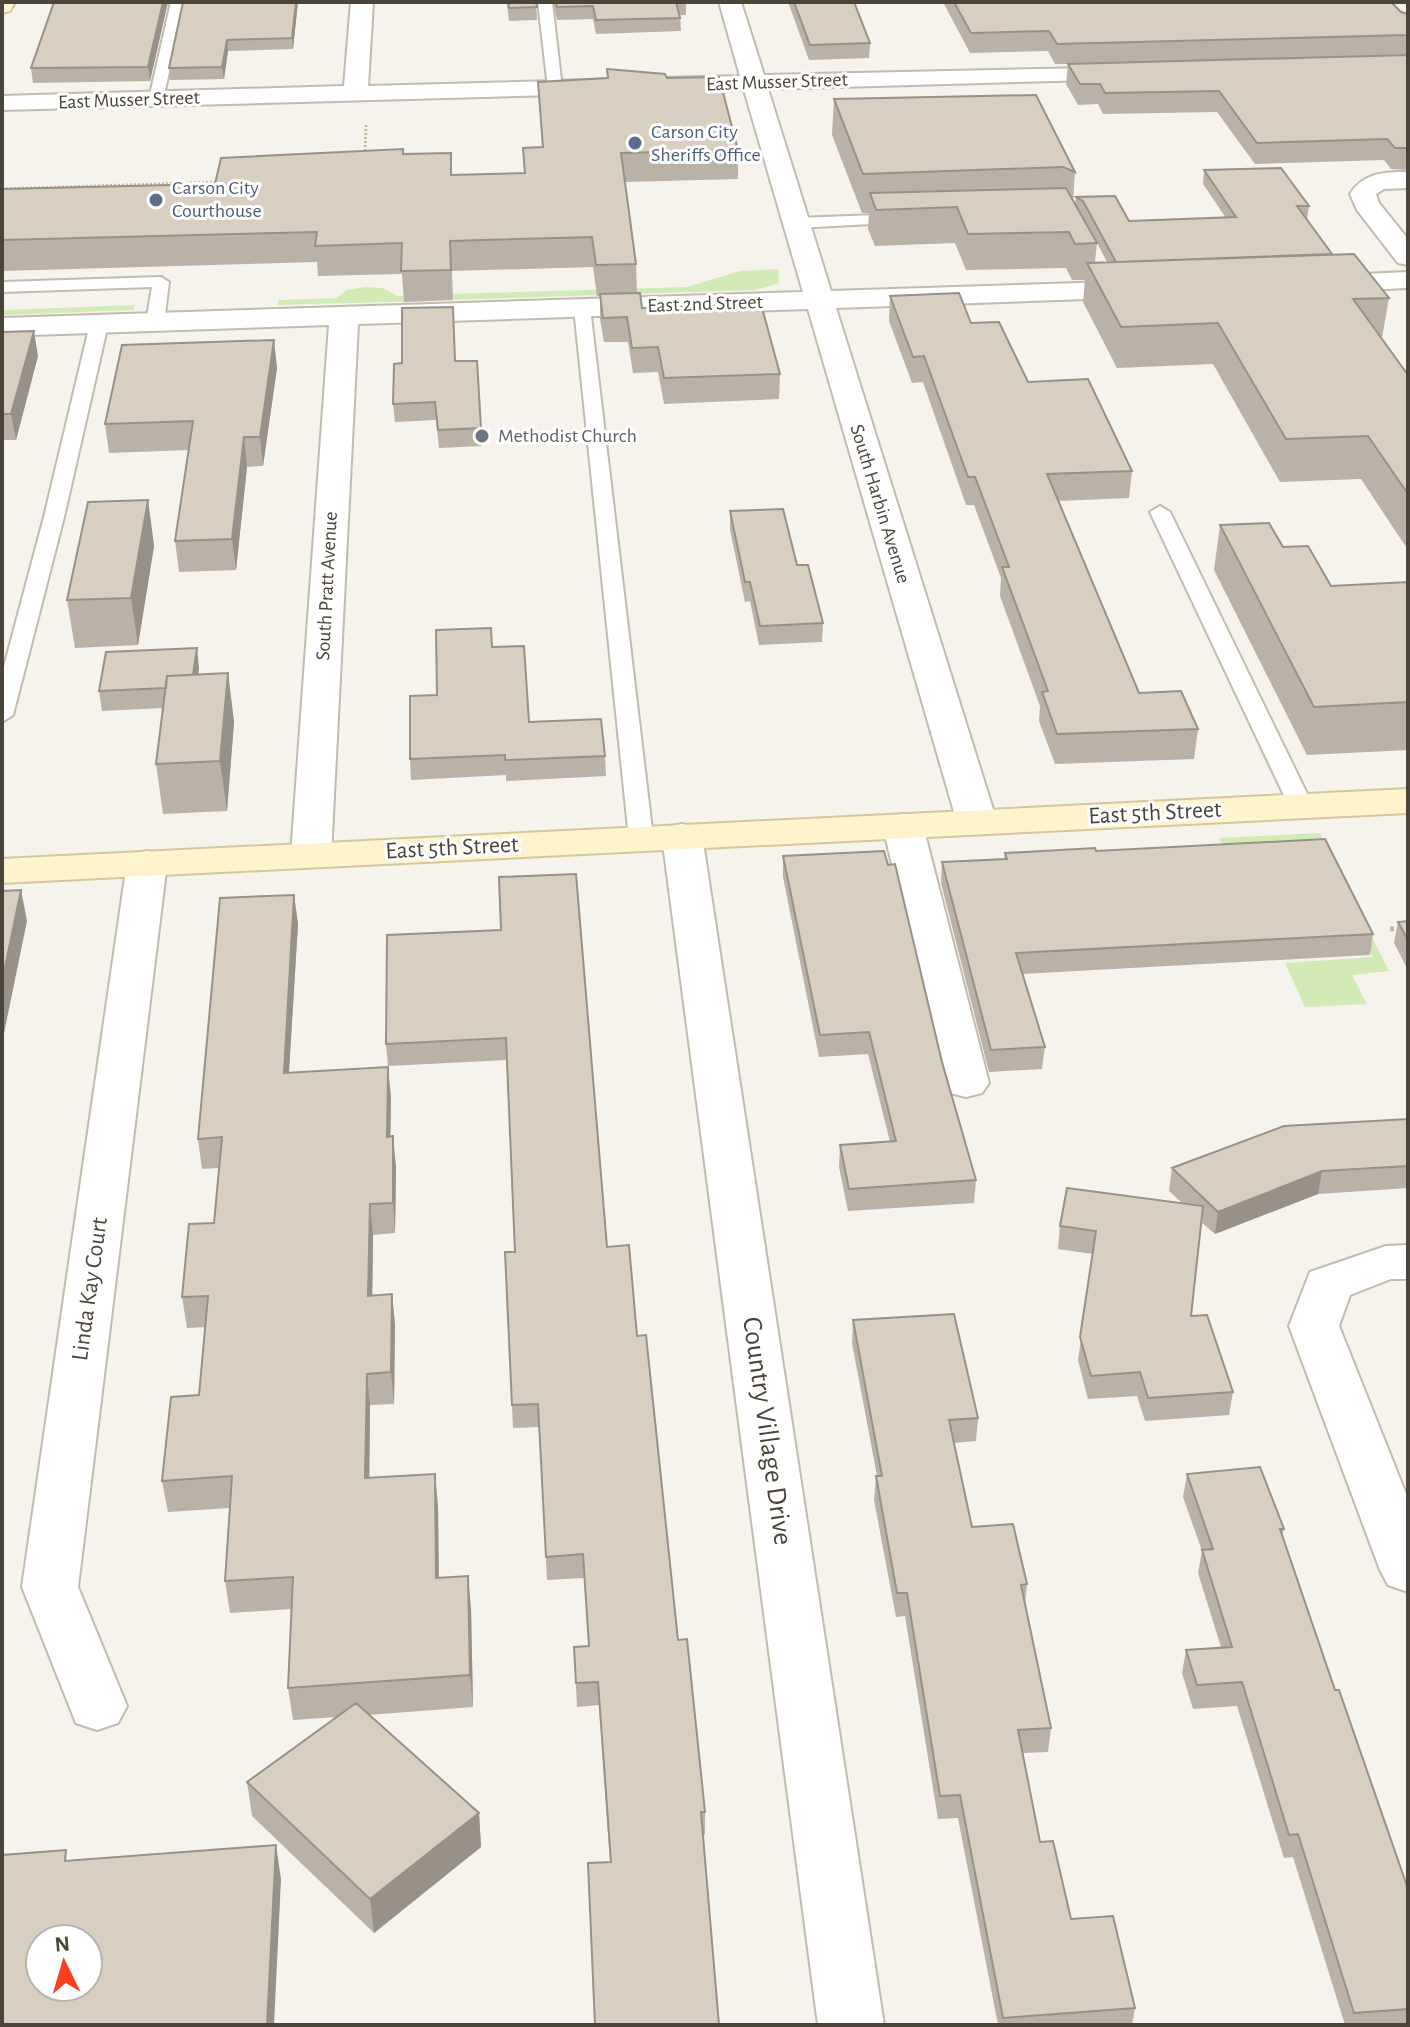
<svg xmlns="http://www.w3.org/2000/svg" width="1410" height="2027" font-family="'Alegreya Sans',sans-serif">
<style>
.green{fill:#d2eab5}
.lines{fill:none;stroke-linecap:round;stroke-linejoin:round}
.lane-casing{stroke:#c2bbae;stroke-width:4}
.street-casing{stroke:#c2bbae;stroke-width:4}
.secondary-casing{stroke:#d6c79b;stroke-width:4}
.path-far1{stroke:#c4b79f;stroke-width:3;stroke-dasharray:2 2;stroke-linecap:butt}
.path{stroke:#c4b79f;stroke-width:5;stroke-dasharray:4 4;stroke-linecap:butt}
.lane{fill:#fff;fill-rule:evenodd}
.street{fill:#fff;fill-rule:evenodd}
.secondary{fill:#fff3cd;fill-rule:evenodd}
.wall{fill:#bab2a6;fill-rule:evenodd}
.shaded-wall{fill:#979187}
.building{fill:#d8cfc1;stroke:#979187;stroke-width:2;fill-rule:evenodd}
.service-dot{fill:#5c6f8a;stroke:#fff;stroke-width:3}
.worship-dot{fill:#6b7280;stroke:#fff;stroke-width:3}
.labels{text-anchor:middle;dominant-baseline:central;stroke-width:6;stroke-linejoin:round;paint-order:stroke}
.far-street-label{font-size:20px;fill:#4b4439;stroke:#fff}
.far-service-label{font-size:20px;fill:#4e5e75;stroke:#fff;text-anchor:start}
.far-worship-label{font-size:20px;fill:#5b616d;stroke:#fff;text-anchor:start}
.street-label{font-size:24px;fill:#4b4439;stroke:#fff}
.near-street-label{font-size:28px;fill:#4b4439;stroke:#fff}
</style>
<rect width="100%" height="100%" fill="#f6f3ec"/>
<path class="green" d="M778,269L779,283L755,290L446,300L447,294L687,287L740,271Z
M365,287L383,288L397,296H424V301L278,305L279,300L336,298L347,290Z
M135,305L134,310L3,315L5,310Z
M1320,833L1389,971L1352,975L1367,1004L1305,1007L1285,963L1373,957L1323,858L1229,862L1219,838Z"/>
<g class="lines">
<g class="lane-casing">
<path id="lane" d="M171,2H185L163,99L156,103L149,99Z
M538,2H552L562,88L555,92L548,88Z
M904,214L912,219L910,222L796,228L788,223L796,218Z
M161,277L169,282L164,322L155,327L146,322L152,287L2,292V282Z
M582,303L590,308L653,838L649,843H633L629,838L574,308Z
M99,319L108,324L64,517L13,715L2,722V674L44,517L90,324Z
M1160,506L1170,512L1313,806L1309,811H1293L1289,806L1150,512Z"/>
</g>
<g class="street-casing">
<path id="street" d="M351,2H373L368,86L740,76L719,2H741L764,75L1135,67L1139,72L1135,77L1127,79L768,89L831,291L1143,281L1153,283L1157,289L1153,295L1143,297L836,308L997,822L991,830L977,834L963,830L957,822L808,309L358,324L331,855L325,864L311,867L297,864L291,855L329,325L2,336V318L803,292L744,90L2,110V96L344,86Z
M1402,172H1408V188L1384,189L1376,194L1379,203L1408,239V265L1398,263L1357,210L1350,194C1362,175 1380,172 1402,172Z
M1408,272V288L1316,292L1306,290L1302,284L1306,278L1316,276Z
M903,814L917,818L923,826L989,1083L982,1093L966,1097L950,1093L943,1083L883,826L889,818Z
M682,824L696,827L702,836L884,2025H818L662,836L668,827Z
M147,851L161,854L167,863L78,1587L127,1706L118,1723L97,1730L76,1723L22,1587L127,863L133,854Z
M1408,1245V1279H1391L1350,1295L1339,1326L1408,1499V1592L1388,1585L1380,1570L1289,1326L1310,1272L1386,1246Z"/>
</g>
<g class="secondary-casing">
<path id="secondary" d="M2,2H15L10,11L2,13Z
M1408,789V813L2,883V859Z"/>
</g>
<path class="path-far1" d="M365,155L366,125
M2,189L221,182"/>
<path class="path" d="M1390,929L1408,928"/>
<use href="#lane" class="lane"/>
<use href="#street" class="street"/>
<use href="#secondary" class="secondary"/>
</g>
<path class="wall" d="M168,2L150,81L33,83L31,68Z
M298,2L293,49L228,51L224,79L170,80L169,68Z
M507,2H536L537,20L509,21Z
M553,2H686V15H680L681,31L596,34L593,19L557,20Z
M788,2H854L870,43L869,58L809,60Z
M943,2H1392L1401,12L1408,14V170L1391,169L1384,160L1255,164L1217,112L1103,114L1098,104L1078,105L1066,84L1068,64H1055L1048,51L970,53Z
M607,69L667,78L738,150V179L625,182L636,264L637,293L642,308L780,374L779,399L664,404L658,372L633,373L628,342H604L600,319V296H597L593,267L452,271L453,300L404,302L402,274L318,276L317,262L2,271V189L215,184L403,154L451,153L452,175L524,173L523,148L542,147L538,82L607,78Z
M834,99L1075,172L1073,200L1075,204L1076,197L1129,221L1226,218L1203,184L1204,170L1309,206L1307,219L1332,254L1389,298L1382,338L1408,375V550L1361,479L1280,482L1213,364L1117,368L1083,302L1085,280H1072L1066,268L966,270L955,243L875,246L868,229L869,213H862L832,135ZM1097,243L1107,262H1095Z
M890,296L971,323L1028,382L1132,471L1129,498L1058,501L1139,693L1198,729L1194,759L1055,764L1039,721L1040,706L1000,596L1001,578L974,505H966L923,382L912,383L889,321Z
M2,332L38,356L16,440H2Z
M455,361H477L482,446L439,448L436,420L395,422L393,404Z
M277,368L263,466L247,467L236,570L179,572L175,541L189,450L109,453L105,424Z
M148,500L154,546L138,645L75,648L67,600Z
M730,511L797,565L823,623L822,642L759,645L750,601L745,602L730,530Z
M1220,525L1283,547L1331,586L1408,582V750L1307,755L1214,570Z
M492,647L529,722L605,756L606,776L506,781V775L411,780L410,759L437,695Z
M199,668L198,675L228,673L234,722L227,811L163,814L156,764L163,708L102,711L99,691Z
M1096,851L1373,934L1370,955L1022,974L1045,1047L1042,1069L989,1072L941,883L942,862L1004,859L1005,853Z
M783,856L942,1062L976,1180L974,1203L848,1211L839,1167L840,1145L890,1142L868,1054L819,1057L783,877Z
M294,895L298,924L289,1072L391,1097L390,1136L396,1167L395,1233L373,1235L372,1295L392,1294L395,1325L394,1404L370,1405L369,1478L438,1506L439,1578L471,1608L473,1707L368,1715L479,1813L481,1847L374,1933L252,1816L247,1782L337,1717L293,1720L288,1688L292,1609L230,1613L225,1581L230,1508L168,1512L162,1481L199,1395L205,1327L187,1328L182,1297L214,1223L219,1168L202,1169L198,1139Z
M1408,921V970L1394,943L1398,922Z
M501,930L637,1336L678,1640L705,1812V1835L610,1862L599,1705L577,1707L574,1647L589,1646L584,1578L547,1580L539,1427L513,1428L505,1252H515L507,1060L388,1066L386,1044Z
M1408,1119V1188L1318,1194L1215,1234L1201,1222L1191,1316L1233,1392L1229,1415L1145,1421L1137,1396L1088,1399L1078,1360L1093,1254L1058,1249L1060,1226L1182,1203L1169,1191L1172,1168Z
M853,1320L978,1418L976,1441L954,1443L972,1527L1027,1584L1025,1604L1051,1728L1048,1752L1023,1753L1040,1842L1071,1919L1135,2008L1132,2025H998L958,1818L938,1819L905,1616L896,1617L874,1500L876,1476H877L852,1343Z
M1187,1474L1284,1529L1282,1536L1335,1690L1408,1889V2025H1345L1293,1857L1284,1858L1237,1706L1193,1709L1182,1673L1186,1650L1221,1647L1198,1573L1202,1551L1183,1497Z"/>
<path class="shaded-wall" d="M163,2H168L150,81L148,67Z
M296,2H298L293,49L292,38Z
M227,40L228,51L224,79L222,67Z
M34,331L38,356L16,440L11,414Z
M274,340L277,368L263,466L260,437Z
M244,437L247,467L236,570L232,539Z
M148,500L154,546L138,645L131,598Z
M197,648L199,668L194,707L192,687Z
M228,673L234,722L227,811L220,761Z
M21,890L27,921L2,1043V982Z
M294,895L298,924L287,1103L284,1073Z
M388,1067L391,1097L390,1167L387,1137Z
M393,1136L396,1167L395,1233L393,1203Z
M1322,1171L1318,1194L1215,1234L1218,1212Z
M370,1204L373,1235L372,1327L368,1296Z
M392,1294L395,1325L394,1404L391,1372Z
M367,1374L370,1405L369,1510L365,1478Z
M435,1474L438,1506L439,1610L436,1578Z
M468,1576L471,1608L473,1707L470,1675Z
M479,1813L481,1847L374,1933L370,1899Z
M276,1845L281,1879L274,2025H267Z"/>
<path class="building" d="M54,2H163L148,67L31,68Z
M183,2H296L292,38L227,40L222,67L169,68Z
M508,2H536L537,7L509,8Z
M556,2H683H676L680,18L596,20L593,6L557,7Z
M794,2H854L870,43L810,45Z
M954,2H1391L1401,12L1408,14V35L1057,44L1049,31L971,33Z
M1408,55V148H1395L1387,139L1257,143L1219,91L1105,93L1100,84H1080L1068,64Z
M607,69L665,74L667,78L719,77L738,150L621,153L636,264L596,265L592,237L450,241L451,270L401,271L402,243L315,246L317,232L2,240V189L215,184L221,158L403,149V154L451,153V175L525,173L523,148L543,147L538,82L608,78Z
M1036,95L1075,172L1063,167L863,174L834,99Z
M1281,168L1309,206H1297L1332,254L1116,262L1083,201L1076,197L1115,196L1129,221L1236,217L1204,170Z
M1066,188L1097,243L1075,244L1069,232L968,234L957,207L876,210L870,193Z
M1354,254L1389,298L1353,299L1408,375V494L1368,436L1286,439L1218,323L1121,327L1087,263Z
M640,293L642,308L761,304L780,374L664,378L658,347L632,348L627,317L603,318L600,294Z
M959,293L971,323L999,322L1028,382L1088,379L1132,471L1047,474L1139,693L1181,691L1198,729L1057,734L1042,692L1048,691L1002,567H1009L975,477H968L924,356L913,357L890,296Z
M453,307L455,361H477L481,428L438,430L435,402L393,404L394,364L402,363V308Z
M34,331L11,414H2V332Z
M274,340L260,437H244L232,539L175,541L193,421L105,424L122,345Z
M148,500L131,598L67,600L88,502Z
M783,509L797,565H808L823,623L760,626L750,582H745L730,511Z
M1269,523L1283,547L1308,546L1331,586L1408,582V702L1314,707L1220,525Z
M491,628L492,647L524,646L529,722L601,719L605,756L505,760V755L410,759V696L437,695L436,630Z
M197,648L193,675L167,676L166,688L99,691L106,652Z
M228,673L220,761L156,764L167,676Z
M1325,839L1373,934L1016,953L1045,1047L991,1050L942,862L1007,859L1005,853L1095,848L1096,851Z
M884,851L888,865L895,864L942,1062L976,1180L849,1189L840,1145L896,1141L869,1032L820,1035L783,856Z
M576,874L607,1247L629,1245L637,1336L646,1335L678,1640L687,1639L705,1812H701L719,2025H595L588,1863L611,1862L598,1682L576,1683L574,1647L589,1646L583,1554L546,1557L538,1404L512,1405L505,1252H515L506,1038L386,1044L387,935L501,930L499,877Z
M21,890L2,982V891Z
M294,895L284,1073L388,1067L387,1137L393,1136V1203L370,1204L368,1296L392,1294L391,1372L367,1374L365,1478L435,1474L436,1578L468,1576L470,1675L288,1688L293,1577L225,1581L232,1476L162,1481L171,1397L199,1395L208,1296L182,1297L189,1224L214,1223L222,1137L198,1139L220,898Z
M1408,921V940L1398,922Z
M1408,1119V1166L1322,1171L1218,1212L1172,1168L1284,1126Z
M1067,1188L1203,1206L1191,1316L1207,1315L1233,1392L1148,1398L1140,1372L1091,1376L1080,1337L1096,1231L1060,1226Z
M954,1314L978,1418L949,1420L972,1527L1013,1524L1027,1584L1021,1585L1051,1728L1018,1730L1040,1842L1053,1841L1071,1919L1113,1916L1135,2008L1003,2018L960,1795L940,1796L907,1593H897L876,1476H882L853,1320Z
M1260,1467L1284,1529H1280L1335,1690H1339L1408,1889V2009L1354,2013L1298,1834L1289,1835L1242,1682L1197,1685L1186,1650L1232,1647L1202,1550L1213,1549L1187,1474Z
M356,1703L479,1813L370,1899L247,1782Z
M276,1845L267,2025H2V1855L66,1850L65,1861ZM40,1939H88V1987H40Z"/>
<g class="service-dot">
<circle cx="635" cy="143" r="8"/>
<circle cx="156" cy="200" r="8"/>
</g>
<circle class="worship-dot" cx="482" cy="436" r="8"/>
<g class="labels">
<g class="far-street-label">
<text transform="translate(777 82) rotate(-2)">East Musser Street</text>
<text transform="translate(129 100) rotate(-2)">East Musser Street</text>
<text transform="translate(705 304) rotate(-2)">East 2nd Street</text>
<text transform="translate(880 504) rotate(73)">South Harbin Avenue</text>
<text transform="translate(327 586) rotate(-87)">South Pratt Avenue</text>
</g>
<g class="far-service-label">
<text x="651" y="132">Carson City<tspan x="651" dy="23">Sheriffs Office</tspan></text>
<text x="172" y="188">Carson City<tspan x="172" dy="23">Courthouse</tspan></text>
</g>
<g class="far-worship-label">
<text x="498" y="436">Methodist Church</text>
</g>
<g class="street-label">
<text transform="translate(1155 813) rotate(-3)">East 5th Street</text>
<text transform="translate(452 848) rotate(-3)">East 5th Street</text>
<text transform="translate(90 1289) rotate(-82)">Linda Kay Court</text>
</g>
<g class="near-street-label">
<text transform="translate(767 1431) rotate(82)">Country Village Drive</text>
</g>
</g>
<rect width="1410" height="2027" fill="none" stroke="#4b4439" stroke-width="8"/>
<g transform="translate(64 1963) rotate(355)"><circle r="38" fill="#ffffff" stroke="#b7b4b0" stroke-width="2"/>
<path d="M0-6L14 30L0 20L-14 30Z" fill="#fc3f1d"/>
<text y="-12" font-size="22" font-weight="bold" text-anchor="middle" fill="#4b4439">N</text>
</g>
</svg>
